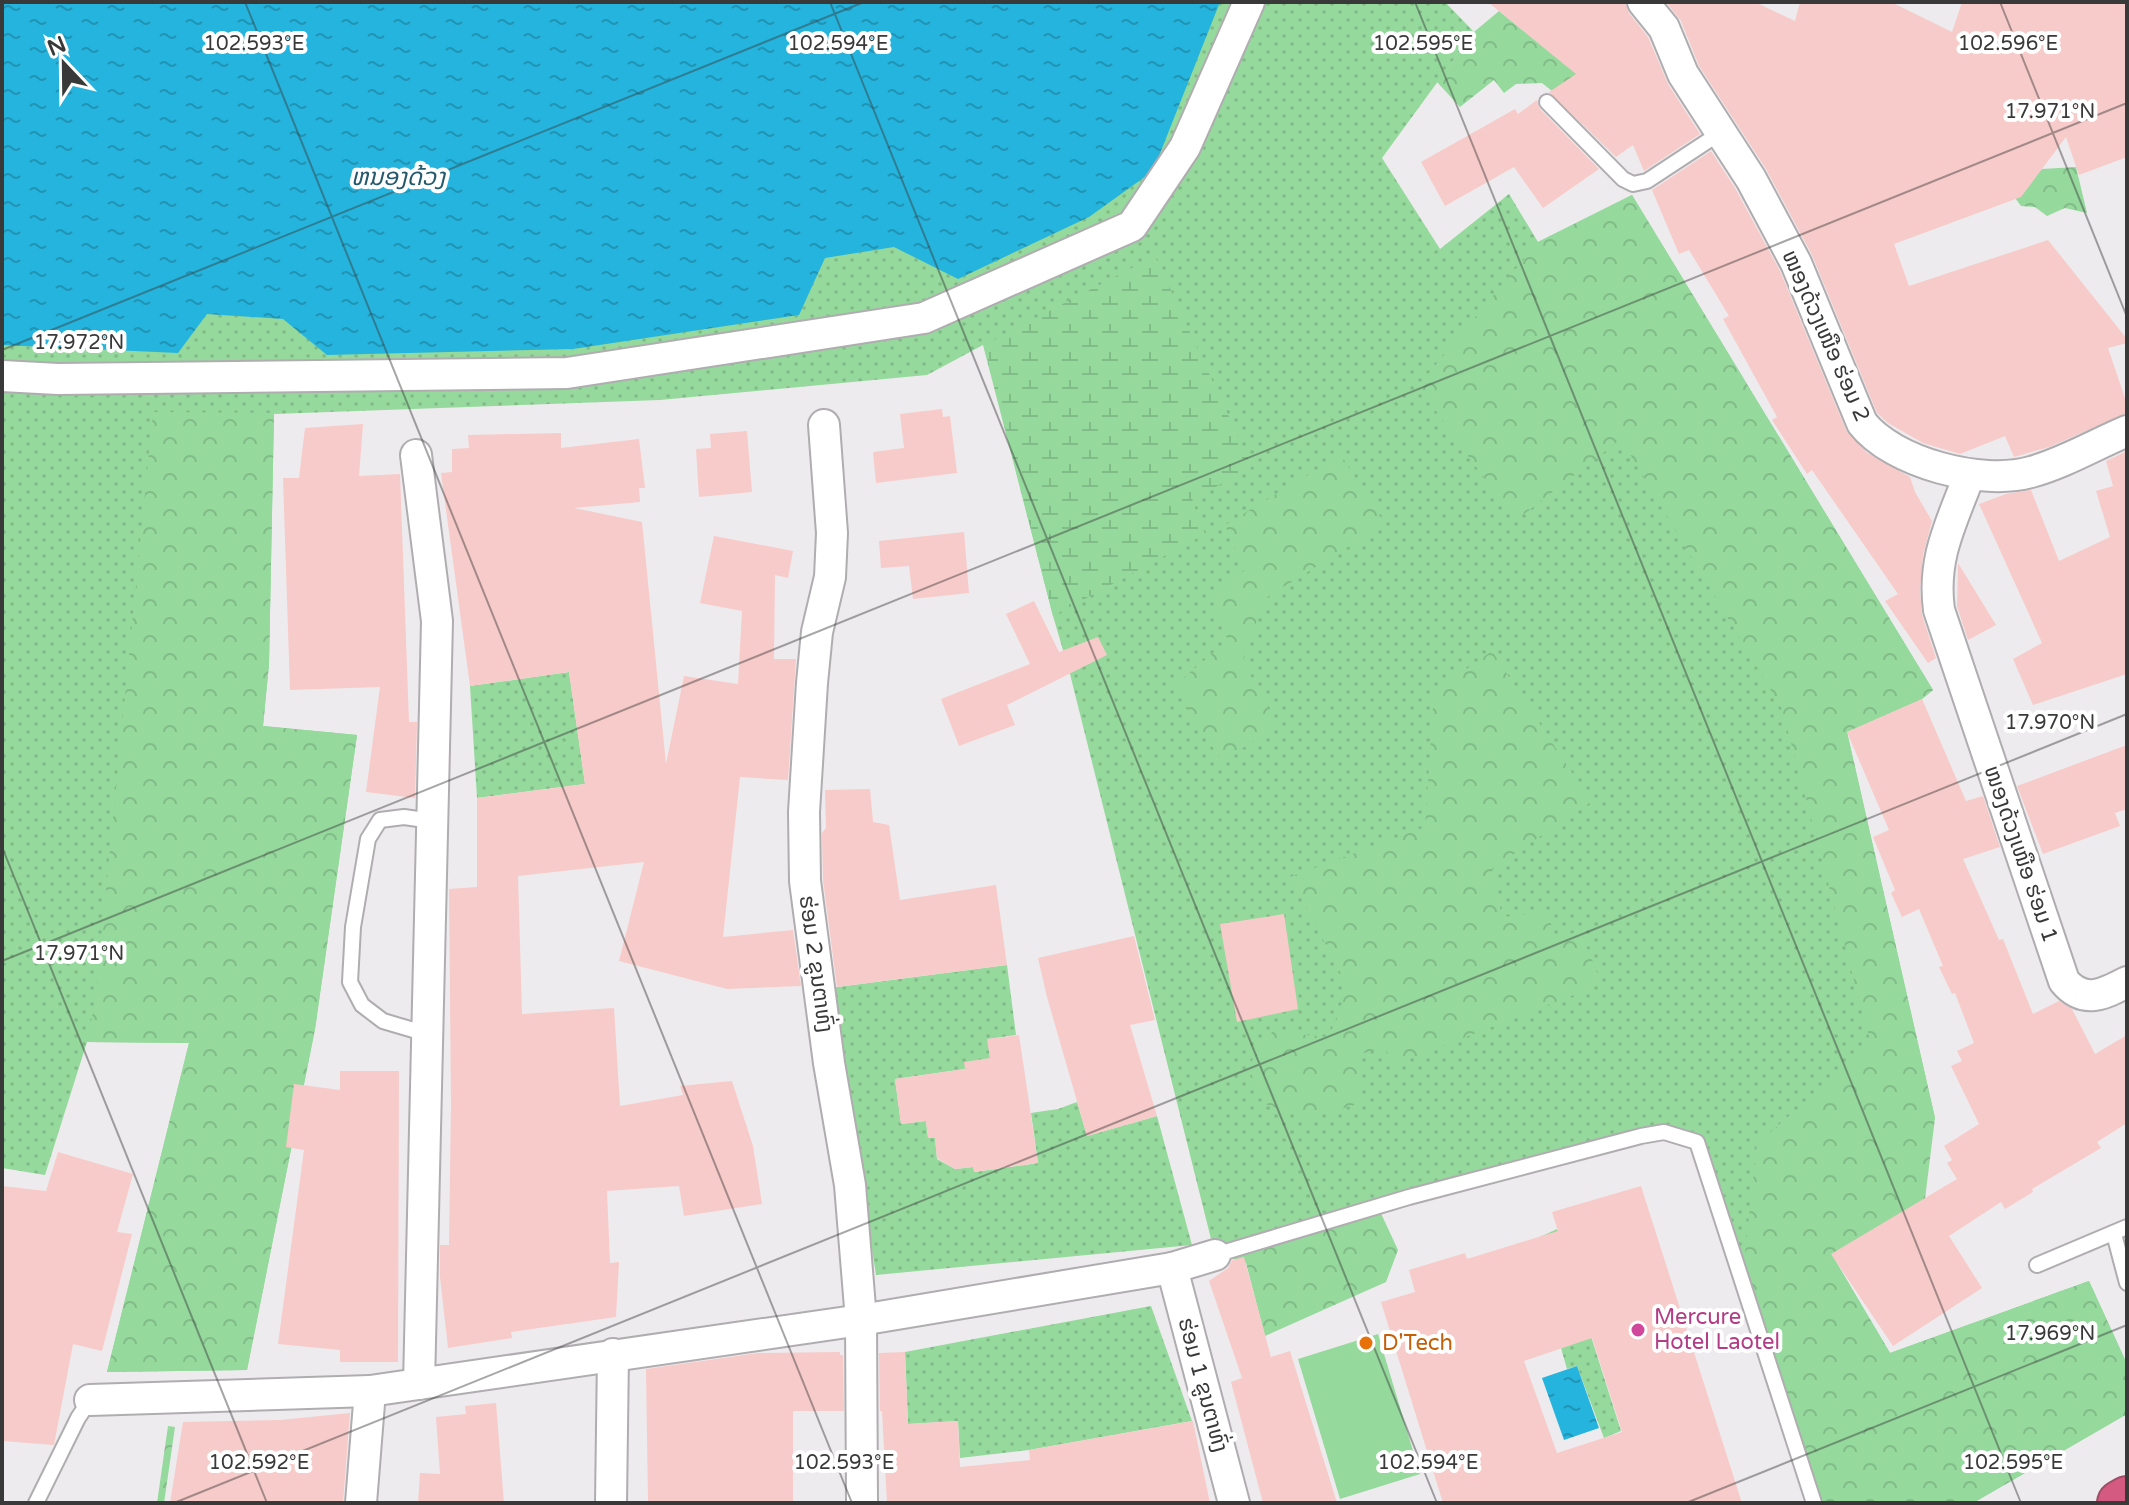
<svg xmlns="http://www.w3.org/2000/svg" width="2129" height="1505" font-family="'Varela Round','Noto Sans Lao',sans-serif">
<defs>
<pattern id="grass-dots" width="8" height="8" patternUnits="userSpaceOnUse" patternTransform="scale(2)"><rect width="8" height="8" fill="#95d99d"/><path d="M2 2h.1M6 6h.1" fill="none" stroke="#81bb88" stroke-width="1.8" stroke-linecap="round"/></pattern>
<pattern id="forest-crowns" width="20" height="18" patternUnits="userSpaceOnUse" patternTransform="scale(2)"><rect width="20" height="18" fill="#95d99d"/><path d="M2 6a3 3 0 1 1 6 0M12 15a3 3 0 1 1 6 0" fill="none" stroke="#81bb88"/></pattern>
<pattern id="wetland-marsh" width="20" height="14" patternUnits="userSpaceOnUse" patternTransform="scale(2)"><rect width="20" height="14" fill="#95d99d"/><path d="M1 5h8M5 5V1M11 12h8M15 12V8" fill="none" stroke="#81bb88"/></pattern>
<pattern id="water-ripples" width="26" height="14" patternUnits="userSpaceOnUse" patternTransform="scale(2)"><rect width="26" height="14" fill="#25b4dd"/><path d="M2 4q2-2 4 0t4 0M15 11q2-2 4 0t4 0" fill="none" stroke="#2193b4"/></pattern>
</defs>
<rect width="100%" height="100%" fill="#eeebee"/>
<g fill="url(#grass-dots)">
<polygon points="2,2 1445,2 1474,32 1382,158 1440,249 1509,194 1538,242 1632,195 1933,690 1922,699 1847,732 1935,1118 1832,1255 1890,1353 2089,1281 2127,1364 2127,1414 1973,1503 1823,1503 1697,1142 1664,1132 1215,1255 1070,674 1053,616 983,345 927,375 660,400 274,414 269,664 263,726 357,735 315,1029 247,1370 107,1372 189,1043 87,1042 45,1175 2,1168"/>
<polygon points="569,672 585,784 477,798 470,686"/>
<polygon points="1007,965 1016,1035 988,1039 990,1058 965,1069 895,1079 901,1124 926,1121 928,1138 935,1138 937,1159 955,1169 973,1167 975,1172 1038,1163 1031,1113 1058,1109 1077,1102 1087,1136 1157,1116 1192,1245 876,1275 830,988"/>
<polygon points="1557,1229 1621,1431 1604,1438 1577,1366 1567,1369 1559,1341 1540,1237"/>
<polygon points="1151,1306 1192,1421 1029,1450 960,1458 958,1421 908,1424 905,1352"/>
</g>
<g fill="url(#forest-crowns)">
<polygon points="1499,11 1568,67 1577,56 1607,135 1542,83 1516,84 1504,93 1494,80 1460,107 1437,82 1474,32"/>
<polygon points="2076,167 2087,213 2065,208 2047,216 2035,207 2021,206 2009,190 2042,169"/>
<polygon points="1632,195 1933,690 1922,699 1847,732 1935,1118 1925,1199 1832,1255 1890,1353 2089,1281 2127,1364 2127,1414 1973,1503 1822,1503 1742,1280 1757,1144 1871,1044 1782,709 1621,439 1515,521 1418,386 1538,242"/>
<polygon points="153,412 274,413 269,664 263,726 357,735 315,1029 247,1370 107,1372 189,1043 87,1042 95,1001"/>
<polygon points="1341,455 1385,524 1264,599 1243,661 1277,725 1222,762 1174,686 1228,640 1210,594 1244,571 1225,525"/>
<polygon points="1492,651 1591,802 1492,869 1502,917 1548,912 1555,939 1580,931 1602,984 1394,1065 1385,1048 1360,1054 1361,1103 1307,1119 1263,1103 1248,1066 1272,1032 1329,1037 1348,987 1290,877 1425,827 1434,692"/>
<polygon points="1378,1207 1398,1250 1386,1282 1265,1336 1246,1263 1233,1259 1232,1250"/>
<polygon points="168,1426 175,1427 164,1503 157,1503"/>
</g>
<polygon fill="url(#wetland-marsh)" points="1155,256 1252,467 1192,500 1205,534 1053,616 984,345"/>
<polygon fill="#95d99d" points="1378,1334 1420,1474 1340,1499 1298,1359"/>
<g fill="url(#water-ripples)">
<polygon points="2,2 1220,2 1153,171 1089,217 958,279 894,247 825,258 799,315 573,349 327,355 283,319 207,314 178,353 2,345"/>
<polygon points="1577,1366 1599,1428 1564,1440 1542,1378"/>
</g>
<g fill="#f7cbc9" fill-rule="evenodd">
<polygon points="1488,2 1625,2 1629,13 1648,37 1668,84 1700,134 1644,171 1633,145 1616,157 1549,92 1576,74"/>
<polygon points="1666,2 1755,2 1795,21 1800,2 1891,2 1952,32 1962,2 2127,2 2127,157 2079,175 2066,137 2021,197 1894,244 1909,286 2048,240 2127,339 2127,343 2108,348 2127,404 2127,413 2049,447 2014,457 2005,436 1960,454 1923,443 1888,423 1877,413 1812,255 1766,169 1699,66 1681,21"/>
<polygon points="1537,100 1540,109 1599,169 1543,208 1514,167 1445,206 1421,162 1515,109 1518,114"/>
<polygon points="1711,151 1735,188 1780,271 1846,430 1866,452 1910,477 1915,492 1932,521 1923,555 1920,591 1922,615 1936,658 1928,663 1885,601 1898,594 1812,470 1807,474 1772,420 1777,417 1723,319 1729,316 1689,250 1679,254 1652,190"/>
<polygon points="942,409 943,417 950,416 957,473 876,483 873,452 904,448 900,414"/>
<polygon points="363,424 359,476 400,474 409,722 417,722 415,798 366,792 380,687 290,690 283,478 299,478 305,428"/>
<polygon points="747,431 752,492 699,497 696,449 711,448 710,434"/>
<polygon points="561,433 561,448 639,439 645,488 639,488 640,502 574,508 642,522 666,764 684,676 738,684 742,611 700,603 714,536 793,551 788,578 775,575 774,659 796,659 788,780 740,777 723,937 793,930 801,986 727,989 619,961 644,862 518,876 522,1014 614,1008 620,1106 683,1095 680,1086 732,1081 753,1146 762,1204 684,1216 679,1186 607,1191 610,1263 619,1262 616,1317 511,1332 512,1338 448,1348 440,1277 440,1245 449,1245 451,1103 449,889 477,887 477,798 585,784 569,672 470,686 441,473 452,472 452,449 469,448 468,435"/>
<polygon points="2127,451 2127,674 2033,705 2013,659 2042,643 1979,504 2006,494 2031,490 2059,561 2110,537 2096,491 2113,486 2106,461"/>
<polygon points="964,532 969,593 913,599 909,566 881,568 879,541"/>
<polygon points="1958,563 1996,625 1968,640 1957,606"/>
<polygon points="1034,601 1059,652 1098,637 1107,655 1007,705 1015,725 959,746 941,699 1030,664 1006,614"/>
<polygon points="1922,699 1966,801 1983,796 2000,847 1963,859 1999,940 2003,939 2033,1014 2059,1001 2072,1009 2095,1054 2127,1035 2127,1123 2097,1142 2101,1148 2032,1189 2033,1192 2005,1209 2001,1202 1949,1236 1982,1288 1893,1346 1831,1254 1957,1179 1947,1163 1952,1160 1944,1146 1979,1124 1951,1066 1962,1061 1957,1051 1974,1043 1955,993 1952,994 1939,967 1943,966 1919,909 1902,917 1891,893 1895,890 1873,837 1889,830 1847,732"/>
<polygon points="2127,745 2127,809 2115,813 2120,826 2043,854 2017,786"/>
<polygon points="870,789 873,822 889,825 900,900 996,885 1007,965 837,987 823,880 822,833 826,828 825,790"/>
<polygon points="1284,914 1298,1009 1237,1022 1220,924"/>
<polygon points="1134,936 1155,1020 1130,1025 1157,1116 1087,1136 1047,997 1038,958"/>
<polygon points="1019,1035 1038,1163 974,1172 973,1167 955,1169 937,1158 935,1138 928,1138 926,1121 901,1124 895,1079 965,1069 964,1062 990,1058 987,1039"/>
<polygon points="340,1071 399,1071 398,1362 340,1362 340,1350 278,1344 304,1150 286,1147 294,1084 340,1090"/>
<polygon points="58,1152 133,1174 117,1232 132,1234 102,1351 73,1344 54,1445 2,1441 2,1186 46,1191"/>
<path d="M1641 1186 1742 1503H1443L1381 1302 1415 1292 1409 1270 1465 1253 1467 1259 1558 1231 1552 1212ZM1592 1338 1622 1432 1557 1453 1524 1361Z"/>
<polygon points="1244,1257 1271,1357 1290,1351 1337,1503 1263,1503 1231,1382 1242,1378 1209,1281 1228,1268 1232,1260"/>
<polygon points="840,1352 840,1355 843,1355 844,1411 793,1411 793,1503 648,1503 646,1369 758,1353"/>
<polygon points="905,1352 908,1424 958,1421 960,1467 1030,1460 1029,1450 1193,1421 1210,1503 887,1503 882,1411 880,1411 879,1353"/>
<polygon points="496,1403 504,1503 418,1503 420,1473 440,1474 436,1417 466,1414 465,1406"/>
<polygon points="350,1413 343,1503 170,1503 183,1422 280,1420"/>
</g>
<g fill="none" stroke-linecap="round" stroke-linejoin="round">
<defs>
<g id="lane">
<polyline points="1547,102 1623,179 1633,184 1647,181 1720,133"/>
<polyline points="427,1034 383,1021 362,1005 350,982 353,927 368,839 380,820 404,817 432,821"/>
<polyline points="2114,1234 2127,1283"/>
<polyline points="1215,1255 1409,1197 1641,1136 1664,1132 1697,1142 1814,1503"/>
<polyline points="2037,1265 2127,1227"/>
<polyline points="36,1503 78,1418 90,1400"/>
</g>
<g id="street">
<path d="M1643 2 1664 28 1683 74 1751 179 1796 263 1862 423C1893 463 1982 486 2031 472 2064 463 2096 444 2127 431"/>
<polyline points="2,376 58,379 567,373 924,318 1132,226 1185,147 1249,2"/>
<polyline points="824,425 832,533 830,577 817,632 812,683 804,812 805,881 829,1063 850,1185 861,1320 862,1503"/>
<polyline points="416,455 437,621 419,1384"/>
<path d="M1969 476C1951 524 1932 558 1939 610L2064 981C2084 1005 2104 994 2127 982"/>
<polyline points="1172,1268 1234,1503"/>
<polyline points="90,1400 370,1391 861,1320 1172,1268 1215,1255"/>
<polyline points="361,1503 370,1391"/>
<polyline points="611,1503 613,1354"/>
</g>
<polyline id="highway" points="2120,1503 2127,1499"/>
</defs>
<use href="#lane" stroke="#b0adb0" stroke-width="18"/>
<use href="#street" stroke="#b0adb0" stroke-width="34"/>
<use href="#highway" stroke="#9f4e69" stroke-width="48"/>
<use href="#lane" stroke="#fff" stroke-width="14"/>
<use href="#street" stroke="#fff" stroke-width="30"/>
<use href="#highway" stroke="#d55a82" stroke-width="44"/>
</g>
<path fill="none" stroke="#3a393a" stroke-width="2" stroke-opacity="0.45" d="M245 2 852 1503M830 2 1437 1503M1415 2 2021 1503M2000 2 2127 317M2 350 864 2M2 847 267 1503M2 961 2127 103M174 1503 2127 714M1686 1503 2127 1325"/>
<circle fill="#d1479c" stroke="#fff" stroke-width="3" cx="1638" cy="1330" r="8"/>
<circle fill="#e8710a" stroke="#fff" stroke-width="3" cx="1366" cy="1343" r="8"/>
<g text-anchor="middle" dominant-baseline="central" stroke-width="8" stroke-linejoin="round" paint-order="stroke">
<g font-size="22" fill="#3a393a" stroke="#fff">
<text transform="translate(1826 336) rotate(66)">ໜອງດ້ວງເໜືອ ຮ່ອມ 2</text>
<text transform="translate(2021 854) rotate(71)">ໜອງດ້ວງເໜືອ ຮ່ອມ 1</text>
<text transform="translate(816 964) rotate(82)">ຮ່ອມ 2 ຂູນຕາທົ່ງ</text>
<text transform="translate(1203 1385) rotate(75)">ຮ່ອມ 1 ຂູນຕາທົ່ງ</text>
</g>
<g font-size="22" fill="#b23c85" stroke="#fff" text-anchor="start">
<text x="1654" y="1317">Mercure<tspan x="1654" dy="25">Hotel Laotel</tspan></text>
</g>
<g font-size="22" fill="#c56008" stroke="#fff" text-anchor="start">
<text x="1382" y="1343">D'Tech</text>
</g>
<g font-size="24" font-style="italic" fill="#24596b" stroke="#fff">
<text x="398" y="177">ຫນອງດ້ວງ</text>
</g>
</g>
<g font-size="20" text-anchor="middle" fill="#3a393a" stroke="#fff" stroke-width="8" stroke-linejoin="round" paint-order="stroke">
<text x="254" y="50">102.593°E</text>
<text x="838" y="50">102.594°E</text>
<text x="1423" y="50">102.595°E</text>
<text x="2008" y="50">102.596°E</text>
<text x="2050" y="118">17.971°N</text>
<text x="79" y="349">17.972°N</text>
<text x="2050" y="729">17.970°N</text>
<text x="79" y="960">17.971°N</text>
<text x="2050" y="1340">17.969°N</text>
<text x="259" y="1469">102.592°E</text>
<text x="844" y="1469">102.593°E</text>
<text x="1428" y="1469">102.594°E</text>
<text x="2013" y="1469">102.595°E</text>
</g>
<rect width="2129" height="1505" fill="none" stroke="#3a393a" stroke-width="8"/>
<g transform="translate(64 64) rotate(338)" stroke="#ffffff" stroke-width="6" paint-order="stroke">
<path d="M0-6L14 30L0 20L-14 30Z" fill="#3a393a"/>
<text y="-12" font-size="22" font-weight="bold" text-anchor="middle" fill="#3a393a">N</text>
</g>
</svg>
